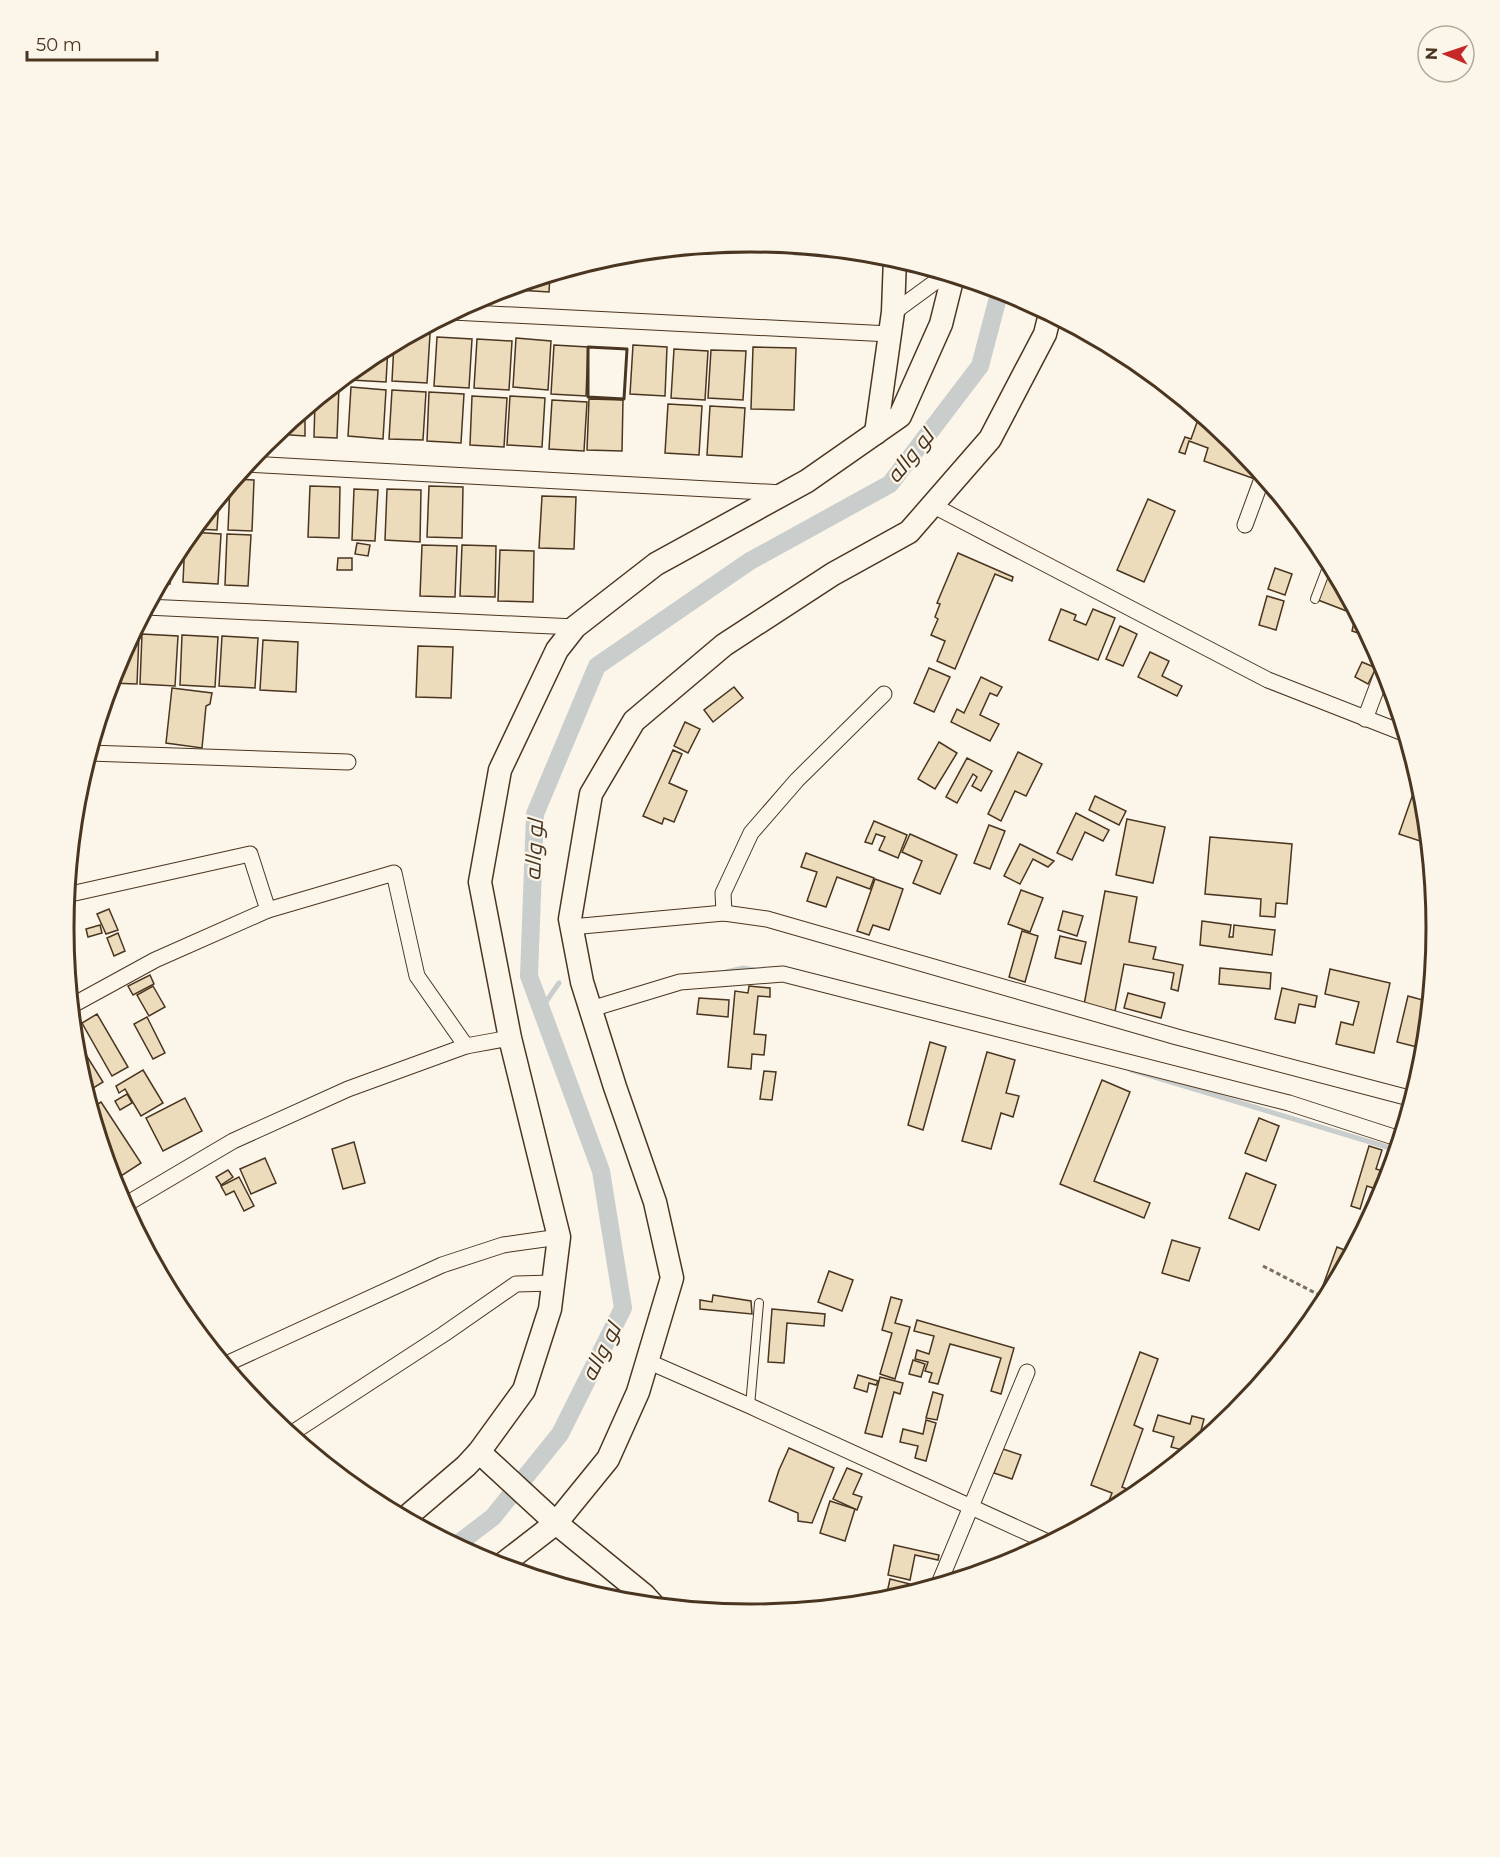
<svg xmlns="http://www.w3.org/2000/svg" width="1500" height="1857" font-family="Montserrat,Cairo,sans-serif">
<rect width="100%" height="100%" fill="#fbf6e9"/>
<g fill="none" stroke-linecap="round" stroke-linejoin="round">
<g stroke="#c9cecd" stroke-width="5">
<polyline points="726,972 743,968 755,970"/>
<polyline points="541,1009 559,983"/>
<polyline points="1131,1070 1397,1150"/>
</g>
<polyline stroke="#c9cecd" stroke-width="18" points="455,1546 493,1517 560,1434 623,1308 601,1171 529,976 535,814 597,666 750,561 890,484 980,366 1000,290"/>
</g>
<g fill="#ecdcbc" stroke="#4a3520" stroke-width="1.5">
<polygon points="550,275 549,292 517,290 517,285"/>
<polygon points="413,333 430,334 427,383 392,381 394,343"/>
<polygon points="437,337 472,339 469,388 434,386"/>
<polygon points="516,338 551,341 548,390 513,387"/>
<polygon points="477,339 512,341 509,390 474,388"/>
<polygon points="554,345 588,347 586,396 551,394"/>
<polygon points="633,345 667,347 665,396 630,394"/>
<polygon points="388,347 386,382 351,380 352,371 369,357"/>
<polygon points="753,347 796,348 794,410 751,409"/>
<polygon points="674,349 708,351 705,400 671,398"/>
<polygon points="711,350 746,351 743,400 708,398"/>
<polygon points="332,387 339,387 337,438 314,437 315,401"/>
<polygon points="351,387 386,390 383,439 348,436"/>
<polygon points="392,390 426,392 423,440 389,439"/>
<polygon points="429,392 464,394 461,443 427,441"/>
<polygon points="472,396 507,398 504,447 470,445"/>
<polygon points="510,396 545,398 542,447 507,445"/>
<polygon points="589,399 623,400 622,451 587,450"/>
<polygon points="552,400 587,402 584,451 549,449"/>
<polygon points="668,404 702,406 699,455 665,453"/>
<polygon points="710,406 745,408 742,457 707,455"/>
<polygon points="305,409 305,436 274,434"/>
<polygon points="1200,414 1236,443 1249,458 1247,463 1255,466 1258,470 1255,479 1204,461 1208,448 1189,441 1185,454 1179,452 1185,437 1191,439"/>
<polygon points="234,479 254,480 252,531 228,530 230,485"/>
<polygon points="310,486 340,487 339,538 308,537"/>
<polygon points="429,486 463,487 462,538 427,537"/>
<polygon points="354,489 378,490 375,541 352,540"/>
<polygon points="387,489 421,490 420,542 385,540"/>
<polygon points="542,496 576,497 574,549 539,548"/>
<polygon points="219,498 217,530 194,529"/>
<polygon points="1148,499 1175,511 1144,582 1117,570"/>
<polygon points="191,532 221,534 218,584 183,582 185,539"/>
<polygon points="227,534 251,535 248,586 225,585"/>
<polygon points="357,543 370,545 368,556 355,554"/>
<polygon points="422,545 457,546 455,597 420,596"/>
<polygon points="462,545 496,546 495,597 460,596"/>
<polygon points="1319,545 1321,547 1327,558 1316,554"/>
<polygon points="500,550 534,551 533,602 498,601"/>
<polygon points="958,553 1013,577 1012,581 995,574 955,669 937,661 945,641 931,635 938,619 935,617 940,604 937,603"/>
<polygon points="338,558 352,558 352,570 337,570"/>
<polygon points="171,561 170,584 159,584"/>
<polygon points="1331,564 1357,615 1318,600"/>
<polygon points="1275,568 1292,574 1285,595 1268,589"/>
<polygon points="1267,596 1284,601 1276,630 1259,625"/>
<polygon points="1061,609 1076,615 1074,620 1086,625 1093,609 1115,618 1098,660 1049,640"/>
<polygon points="1354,622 1363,625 1377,651 1364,646 1367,636 1352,631"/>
<polygon points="1120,626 1137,634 1123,666 1106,659"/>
<polygon points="132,634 139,634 137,684 110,683 115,665"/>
<polygon points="142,634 178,636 175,686 140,684"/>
<polygon points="182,635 218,637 215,687 180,685"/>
<polygon points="222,636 258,638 255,688 219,686"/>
<polygon points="263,640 298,642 296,692 260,690"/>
<polygon points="418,646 453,647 451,698 416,697"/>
<polygon points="1150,652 1169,661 1162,676 1182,686 1177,696 1138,677"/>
<polygon points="1362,662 1376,668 1368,684 1355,677"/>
<polygon points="929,668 950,677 934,712 914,703"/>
<polygon points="981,677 1002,687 997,696 990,693 980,715 999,724 990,741 951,722 957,709 964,713"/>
<polygon points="734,687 743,698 713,722 704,710"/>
<polygon points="172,688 212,693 210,704 206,706 202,748 166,743"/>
<polygon points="685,722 700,729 688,753 674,746"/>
<polygon points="939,742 957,753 935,789 918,779"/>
<polygon points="673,750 682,754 669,783 687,791 674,822 664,818 662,824 643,816"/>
<polygon points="1018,752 1042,764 1026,796 1015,791 1001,821 988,814"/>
<polygon points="967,758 992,771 981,791 972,786 977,777 973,774 957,803 946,797"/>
<polygon points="1414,791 1424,795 1429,844 1399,834"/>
<polygon points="1095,796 1126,811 1119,825 1089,810"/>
<polygon points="1076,813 1109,830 1103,841 1085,832 1072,860 1057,853"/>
<polygon points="1127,819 1165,827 1153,883 1116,875"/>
<polygon points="874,821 907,835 898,858 879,850 885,837 876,834 872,844 865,842"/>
<polygon points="989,825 1005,831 990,869 974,863"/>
<polygon points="910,834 957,855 940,894 913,883 922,861 902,852"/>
<polygon points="1210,837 1292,844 1287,904 1276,903 1275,917 1260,916 1261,899 1205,894"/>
<polygon points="1020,844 1054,861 1048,867 1033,859 1020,884 1004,876"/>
<polygon points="806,853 874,878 870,889 837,877 826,907 807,901 817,872 801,867"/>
<polygon points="875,879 903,889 889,930 873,925 869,935 857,931"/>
<polygon points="1021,890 1043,898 1030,932 1008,924"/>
<polygon points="1105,891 1137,897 1129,942 1156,947 1153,959 1183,965 1178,991 1171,989 1174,973 1124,964 1115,1011 1084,1005"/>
<polygon points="109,909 118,930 106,934 97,914"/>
<polygon points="1063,911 1083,916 1077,936 1058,930"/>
<polygon points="1202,921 1231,925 1229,937 1233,937 1234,925 1275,930 1272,955 1200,945"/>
<polygon points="100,925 102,933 88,937 86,929"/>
<polygon points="1022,931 1038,936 1025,982 1009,977"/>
<polygon points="118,933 125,951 114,956 107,938"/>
<polygon points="1060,936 1086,942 1081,964 1055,958"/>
<polygon points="67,965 74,980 68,983 67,966"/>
<polygon points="1220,968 1271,973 1270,989 1219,984"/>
<polygon points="1330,969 1390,983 1374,1053 1336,1044 1341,1022 1353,1025 1359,1002 1325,994"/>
<polygon points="150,975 154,984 133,995 128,986"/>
<polygon points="153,986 165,1007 149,1016 137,995"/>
<polygon points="749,986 770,988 770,997 758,996 754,1034 766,1035 764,1055 752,1054 751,1069 728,1067 735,991 748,993"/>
<polygon points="1282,988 1317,996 1315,1007 1299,1004 1295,1023 1275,1019"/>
<polygon points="1128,993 1165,1003 1161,1018 1124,1008"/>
<polygon points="1408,996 1430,1002 1425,1049 1397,1042"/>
<polygon points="699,998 729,1000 728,1017 697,1014"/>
<polygon points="97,1014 128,1067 112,1076 82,1023"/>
<polygon points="147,1017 165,1053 153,1059 134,1024"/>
<polygon points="930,1042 946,1047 923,1130 908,1125"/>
<polygon points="83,1050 103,1082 90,1090 79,1072 76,1062 75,1055"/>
<polygon points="987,1052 1015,1060 1006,1093 1019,1096 1013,1117 1001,1113 991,1149 962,1141"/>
<polygon points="143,1070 163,1103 141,1116 125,1089 119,1093 116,1086"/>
<polygon points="764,1071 776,1072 772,1100 760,1099"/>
<polygon points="81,1077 89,1091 85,1093"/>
<polygon points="1102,1080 1130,1092 1094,1181 1150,1203 1144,1218 1060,1184"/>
<polygon points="127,1094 132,1103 120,1110 115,1101"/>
<polygon points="185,1098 202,1131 163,1151 146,1118"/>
<polygon points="101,1102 141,1163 121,1176 102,1146 90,1109"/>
<polygon points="1259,1118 1279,1126 1266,1161 1245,1153"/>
<polygon points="354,1142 365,1183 343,1189 332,1149"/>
<polygon points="1369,1146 1382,1150 1376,1169 1390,1173 1385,1192 1367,1186 1360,1209 1351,1206"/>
<polygon points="265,1158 276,1183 251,1194 240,1169"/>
<polygon points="228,1170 233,1177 221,1185 216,1177"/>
<polygon points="1246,1173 1276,1185 1259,1230 1229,1218"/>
<polygon points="239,1177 254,1206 244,1211 234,1191 226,1195 221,1186"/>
<polygon points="1172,1240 1200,1248 1189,1281 1162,1273"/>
<polygon points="1337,1247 1352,1253 1330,1294 1321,1291"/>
<polygon points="829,1271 853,1280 842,1311 818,1302"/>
<polygon points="713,1295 751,1301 752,1314 700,1309 700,1300 712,1302"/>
<polygon points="891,1297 902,1300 895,1323 910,1327 895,1379 880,1374 892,1333 882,1330"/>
<polygon points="772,1309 825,1314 824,1326 787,1323 784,1363 768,1362"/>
<polygon points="917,1320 1014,1348 1001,1394 991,1391 1001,1358 950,1344 938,1384 929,1382 932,1373 925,1371 928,1362 915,1359 917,1350 929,1354 934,1336 914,1331"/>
<polygon points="1140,1352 1158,1359 1134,1425 1143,1429 1122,1487 1139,1494 1119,1507 1108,1503 1112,1493 1091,1485"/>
<polygon points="913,1360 925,1364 921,1377 909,1374"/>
<polygon points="858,1375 878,1381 876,1385 869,1383 867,1392 854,1388"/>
<polygon points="880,1377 903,1383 900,1394 894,1392 882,1437 865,1433"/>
<polygon points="933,1392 943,1395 937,1420 926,1418"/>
<polygon points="1158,1415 1190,1424 1192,1416 1204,1419 1197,1446 1190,1452 1171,1447 1174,1437 1153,1431"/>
<polygon points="926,1420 936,1423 926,1461 915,1458 918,1446 900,1442 903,1429 923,1434"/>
<polygon points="789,1448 834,1468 812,1523 798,1521 798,1513 769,1501 779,1470"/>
<polygon points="1003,1449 1021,1455 1012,1479 994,1473"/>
<polygon points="847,1468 862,1474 853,1494 862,1497 857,1510 833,1499"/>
<polygon points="830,1501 855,1509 845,1541 820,1533"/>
<polygon points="894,1545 939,1555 938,1560 915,1555 910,1580 888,1575"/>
<polygon points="890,1579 910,1584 908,1595 885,1602"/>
</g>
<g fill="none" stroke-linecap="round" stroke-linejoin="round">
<defs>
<g id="lane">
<polyline points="1315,599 1329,562"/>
<polyline points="750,1406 759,1303"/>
</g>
<g id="street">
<polyline points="452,312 890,334"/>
<polyline points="890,315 946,274"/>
<polyline points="247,464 783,493"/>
<polyline points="932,505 1268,680 1406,734"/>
<polyline points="1245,525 1263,476"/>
<polyline points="146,607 575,627"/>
<polyline points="1365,719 1385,666"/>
<polyline points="89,753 348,762"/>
<polyline points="66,895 250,854 268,910 394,873 417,976 466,1046"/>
<polyline points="724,913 723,893 751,833 797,780 884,694"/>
<polyline points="571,927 724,913 767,919 1177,1037 1413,1099"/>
<polyline points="71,1006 155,960 268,910"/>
<polyline points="591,1009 680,982 783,974 1289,1103 1400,1139"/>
<polyline points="123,1206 233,1141 348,1089 466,1046 510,1038"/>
<polyline points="647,1361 750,1406 1050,1543"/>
<polyline points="224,1365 442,1265 503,1245 559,1237"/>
<polyline points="289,1435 444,1334 516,1284 553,1283"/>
<polyline points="938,1586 1027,1372"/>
</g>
<g id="secondary">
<polyline points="876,433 893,312 895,258"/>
<polyline points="479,1452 556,1523 644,1595 654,1606"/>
<polyline points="404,1519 466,1466 479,1452 524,1390 550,1309 559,1237 510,1038 480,882 500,770 557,650 575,627 656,564 807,481 900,416 941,324 953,276"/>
<polyline points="499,1567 556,1523 608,1459 638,1392 672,1278 655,1202 615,1087 582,982 570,919 591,794 634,721 724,645 833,574 909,532 990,439 1045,334 1050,314"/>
</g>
</defs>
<use href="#lane" stroke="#4a3520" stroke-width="10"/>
<use href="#street" stroke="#4a3520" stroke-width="17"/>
<use href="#secondary" stroke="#4a3520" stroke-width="25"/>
<polyline stroke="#7f6f5c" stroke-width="3" stroke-dasharray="4.5 3" stroke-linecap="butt" points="1263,1266 1327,1299"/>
<use href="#lane" stroke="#fbf6e9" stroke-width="8"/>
<use href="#street" stroke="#fbf6e9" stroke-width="15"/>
<use href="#secondary" stroke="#fbf6e9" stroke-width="22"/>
<polygon stroke="#4a3520" stroke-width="3" points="588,347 627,349 624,399 588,397"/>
</g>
<g text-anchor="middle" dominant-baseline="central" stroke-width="4.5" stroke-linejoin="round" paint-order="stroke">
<g font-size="22" font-style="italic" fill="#4a3520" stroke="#fbf6e9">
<text transform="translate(910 456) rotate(-51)">لو واله</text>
<text transform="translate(534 850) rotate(-87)">لو واله</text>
<text transform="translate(601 1352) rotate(-63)">لو واله</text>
</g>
</g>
<path d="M0 0H1500V1857H0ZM74 928a676 676 0 1 1 1352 0a676 676 0 1 1-1352 0Z" fill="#fbf6e9" fill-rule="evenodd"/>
<path fill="none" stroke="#4a3520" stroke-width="3" d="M74 928a676 676 0 1 1 1352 0a676 676 0 1 1-1352 0Z"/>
<g transform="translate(1446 54) rotate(272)"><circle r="28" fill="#fbf6e9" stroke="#b4a999" stroke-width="1.5"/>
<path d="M0-4.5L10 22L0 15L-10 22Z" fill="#c62828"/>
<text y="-9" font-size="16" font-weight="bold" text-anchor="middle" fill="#4a3520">N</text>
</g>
<path d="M27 51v9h130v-9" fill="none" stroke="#4a3520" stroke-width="3"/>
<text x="36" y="51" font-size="18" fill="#4a3520" stroke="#fbf6e9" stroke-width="4.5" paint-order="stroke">50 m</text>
</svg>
